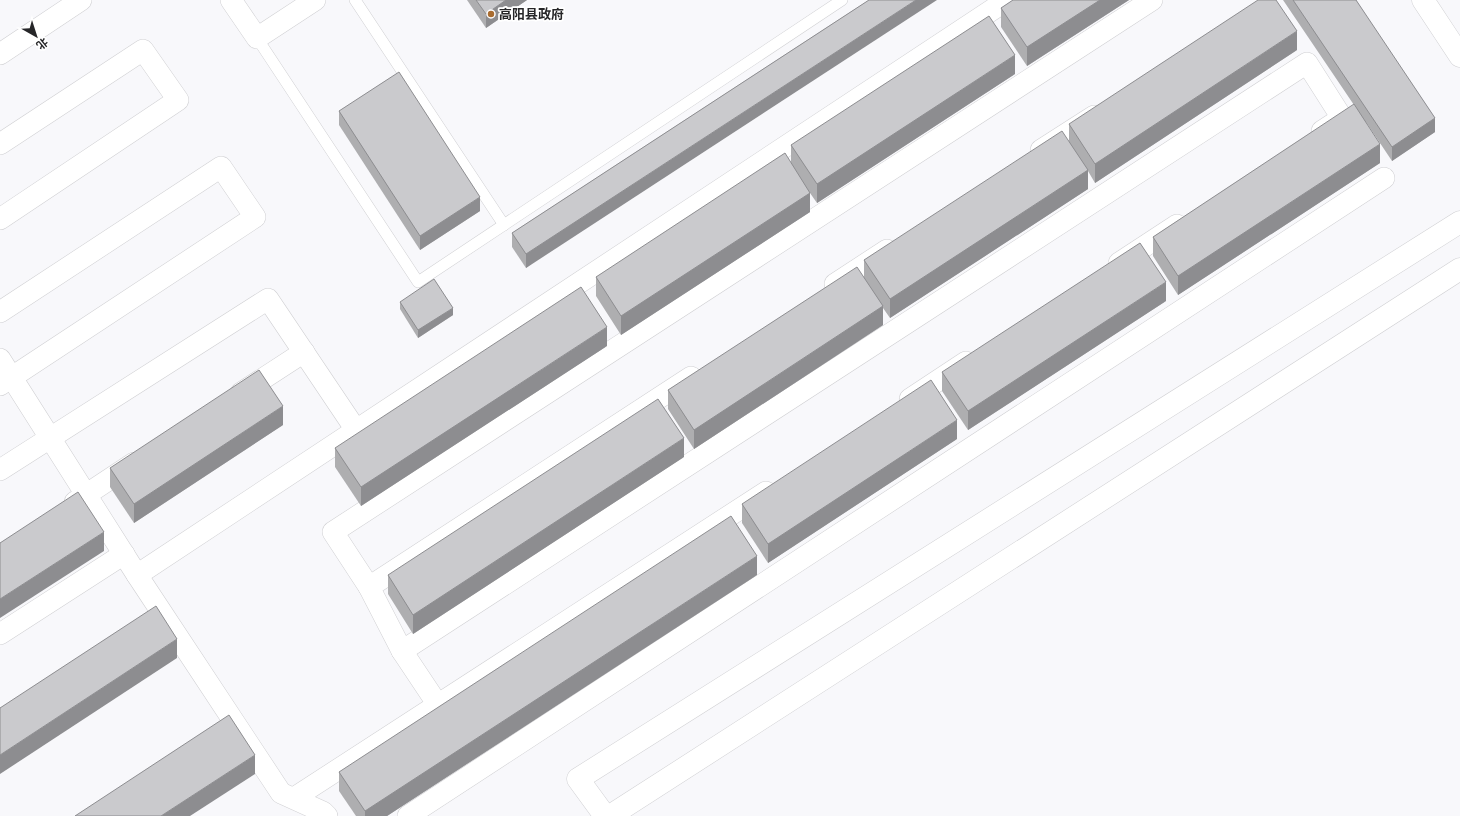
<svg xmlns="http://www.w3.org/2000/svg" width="1460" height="816" font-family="Arial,'Noto Sans SC',sans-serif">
<rect width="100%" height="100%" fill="#f8f8fb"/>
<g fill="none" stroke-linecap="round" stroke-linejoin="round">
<defs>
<g id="lane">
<polyline points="355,0 504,225"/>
<polyline points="257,38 418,282 842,0"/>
</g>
<g id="street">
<polyline points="231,0 257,38 315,0"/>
<polyline points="0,54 81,0"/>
<polyline points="0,144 143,50 178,100 0,219"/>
<polyline points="1041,150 1094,116"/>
<polyline points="1119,263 1177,225"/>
<polyline points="835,284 887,250"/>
<polyline points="0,312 221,167 255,217 0,385"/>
<polyline points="0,359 137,575 281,793 323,812 327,816"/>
<polyline points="241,393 304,352"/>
<polyline points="910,399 966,362"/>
<polyline points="0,470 268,299 356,430"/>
<polyline points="75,502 134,463"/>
<polyline points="137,575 1007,0"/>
<polyline points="369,587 333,532 1152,0"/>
<polyline points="0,634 124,554"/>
<polyline points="402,651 369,587 691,377"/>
<polyline points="438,705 402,651 1307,63 1342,118 1322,131"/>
<polyline points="294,798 766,492"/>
<polyline points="408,816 1384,178"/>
</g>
<g id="secondary">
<polyline points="1423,0 1460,56"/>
<polyline points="605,816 578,779 1460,222"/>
<polyline points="610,816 1460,269"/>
</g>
</defs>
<use href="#lane" stroke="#d0d0d3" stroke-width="12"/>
<use href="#street" stroke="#d0d0d3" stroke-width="22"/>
<use href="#secondary" stroke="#d0d0d3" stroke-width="23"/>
<use href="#lane" stroke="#fff" stroke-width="11"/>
<use href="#street" stroke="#fff" stroke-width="21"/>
<use href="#secondary" stroke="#fff" stroke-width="22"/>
</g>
<g fill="#aeaeb0">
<polygon points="467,0 527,0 486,28"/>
<polygon points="869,0 526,268 512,247 512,233"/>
<polygon points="1013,0 1129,0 1027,66 1001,27 1001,8"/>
<polygon points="1283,0 1356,0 1435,132 1392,161 1366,122 1380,163 1178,295 1153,256 1153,237 1354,105"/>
<polygon points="1297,50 1095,183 1088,171 1088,189 890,318 883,308 883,325 694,449 668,409 668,390 864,277 864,260 1069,142 1069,124"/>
<polygon points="1015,74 817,203 810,193 810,212 621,335 596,296 596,277 791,163 791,145"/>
<polygon points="339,111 480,211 420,250 339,125"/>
<polygon points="1166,301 968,430 942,391 942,372"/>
<polygon points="400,302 453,315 418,338 400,309"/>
<polygon points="607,346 361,506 335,467 335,448"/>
<polygon points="283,425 134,523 110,487 110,468"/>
<polygon points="957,439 768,563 742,523 742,504"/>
<polygon points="684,457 413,634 388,594 388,575"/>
<polygon points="757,575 387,816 356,816 339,791 339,772"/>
</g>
<g fill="#8d8d90">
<polygon points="506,0 527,0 486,28 486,14"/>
<polygon points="916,0 937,0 526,268 526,254"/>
<polygon points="1100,0 1129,0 1027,66 1027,47"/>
<polygon points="1297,31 1297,50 1095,183 1095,164"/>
<polygon points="1015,55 1015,74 817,203 817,184"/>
<polygon points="1435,118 1435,132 1392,161 1392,147"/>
<polygon points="1380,144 1380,163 1178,295 1178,276"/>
<polygon points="1088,170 1088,189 890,318 890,299"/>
<polygon points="810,193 810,212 621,335 621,316"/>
<polygon points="480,197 480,211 420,250 420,236"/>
<polygon points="1166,282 1166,301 968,430 968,411"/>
<polygon points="883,306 883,325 694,449 694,430"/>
<polygon points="453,308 453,315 418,338 418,330"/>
<polygon points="607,327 607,346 361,506 361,487"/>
<polygon points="283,406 283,425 134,523 134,504"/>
<polygon points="957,420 957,439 768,563 768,544"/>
<polygon points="684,438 684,457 413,634 413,615"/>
<polygon points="104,532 104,551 0,618 0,599"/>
<polygon points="757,556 757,575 387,816 365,816 365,811"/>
<polygon points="177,639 177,658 0,774 0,755"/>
<polygon points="255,755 255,774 190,816 161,816"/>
</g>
<g fill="#cacacd" stroke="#8d8d90">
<polygon points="476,0 506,0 486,14"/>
<polygon points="869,0 916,0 526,254 512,233"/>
<polygon points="1013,0 1100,0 1027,47 1001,8"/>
<polygon points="1258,0 1276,0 1297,31 1095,164 1069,124"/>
<polygon points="1293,0 1356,0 1435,118 1392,147"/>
<polygon points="989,16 1015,55 817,184 791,145"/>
<polygon points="399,72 480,197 420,236 339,111"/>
<polygon points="1354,104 1380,144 1178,276 1153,237"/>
<polygon points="1062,131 1088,170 890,299 864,260"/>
<polygon points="785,153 810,193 621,316 596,277"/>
<polygon points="1140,243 1166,282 968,411 942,372"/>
<polygon points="857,267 883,306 694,430 668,390"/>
<polygon points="434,279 453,308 418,330 400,302"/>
<polygon points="581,287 607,327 361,487 335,448"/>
<polygon points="259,370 283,406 134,504 110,468"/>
<polygon points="931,380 957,420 768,544 742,504"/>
<polygon points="658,399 684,438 413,615 388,575"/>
<polygon points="78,492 104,532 0,599 0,543"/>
<polygon points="731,516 757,556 365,811 339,772"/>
<polygon points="156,606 177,639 0,755 0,708"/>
<polygon points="229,715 255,755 161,816 75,816"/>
</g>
<circle fill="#a96c30" stroke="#fff" stroke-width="1.5" cx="491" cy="14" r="4"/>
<g text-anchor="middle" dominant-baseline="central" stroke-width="3.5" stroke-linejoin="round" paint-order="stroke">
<g font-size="13" font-weight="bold" fill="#262628" stroke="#fff" text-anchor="start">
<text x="499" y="14">高阳县政府</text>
</g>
</g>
<g transform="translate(36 36) rotate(141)" stroke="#ffffff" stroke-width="3" paint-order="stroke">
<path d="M0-3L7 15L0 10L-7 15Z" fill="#262628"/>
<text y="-6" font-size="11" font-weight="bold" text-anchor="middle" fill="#262628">北</text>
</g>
</svg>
